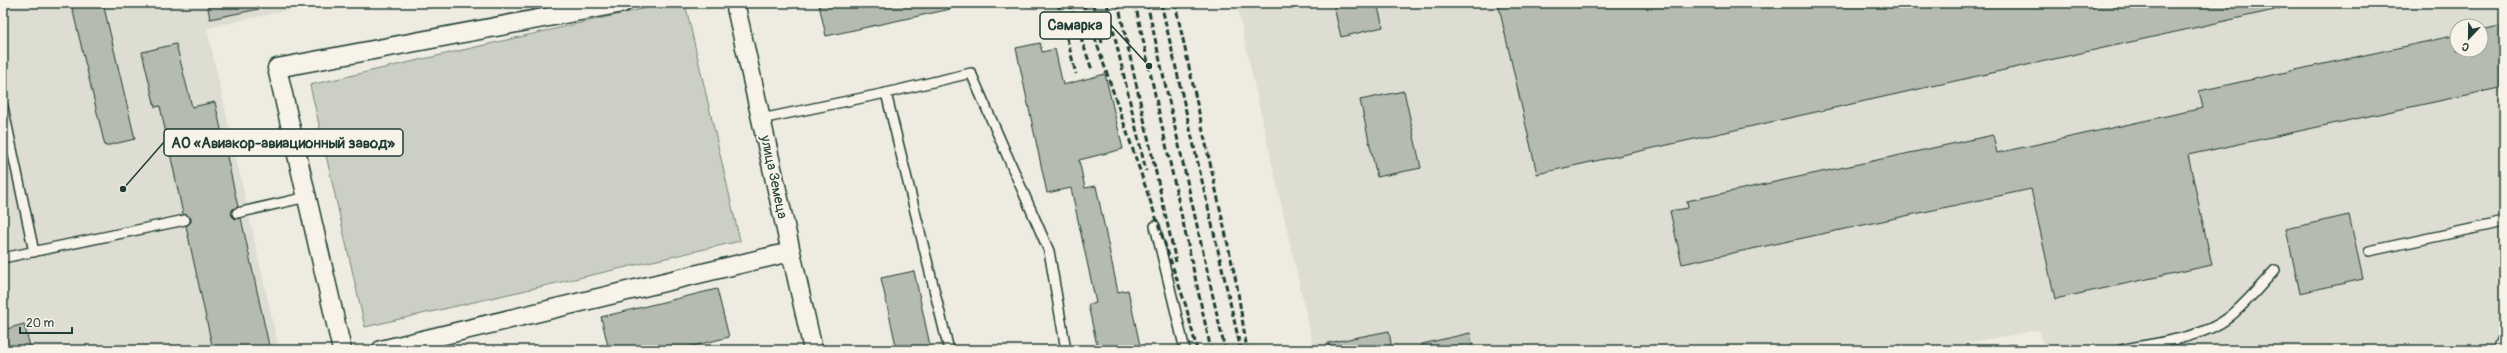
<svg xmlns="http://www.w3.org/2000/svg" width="2507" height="353" font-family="Pangolin,sans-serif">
<rect width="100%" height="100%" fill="#eeece1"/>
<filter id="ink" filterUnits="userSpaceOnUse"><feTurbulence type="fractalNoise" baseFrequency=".025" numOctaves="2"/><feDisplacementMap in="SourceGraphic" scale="8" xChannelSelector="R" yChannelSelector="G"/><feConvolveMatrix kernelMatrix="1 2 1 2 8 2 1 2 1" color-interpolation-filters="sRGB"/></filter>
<g filter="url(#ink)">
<g fill="#ddddd2" fill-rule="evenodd">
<polygon points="3,3 320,3 207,28 279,350 3,350"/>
<path d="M1236 3H2504V350H2045L2039 330 1927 350H1314ZM2457 26H2481V50H2457Z"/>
</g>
<polygon fill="#cccfc4" stroke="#76867c" points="668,3 685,3 740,241 365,327 310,85"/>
<g fill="#b5bbb0" stroke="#1f3d34">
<polygon points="71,3 103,3 135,139 105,146"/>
<polygon points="207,3 258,3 259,9 210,19"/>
<polygon points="830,3 951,3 951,9 826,36 819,5"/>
<polygon points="1333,3 1377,3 1383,27 1341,37"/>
<polygon points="1498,3 2278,3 2279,9 1537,174"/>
<polygon points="2504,25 2504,87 2188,155 2212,265 2055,299 2031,189 1682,264 1670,211 1688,208 1687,201 1993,135 1997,153 2203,108 2199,91 2457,35 2457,50 2481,50 2481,30"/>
<polygon points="1040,43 1042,52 1055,49 1063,85 1105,74 1123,149 1079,160 1085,188 1096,186 1118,292 1128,290 1141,350 1098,350 1088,305 1096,303 1071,188 1047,193 1016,48"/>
<polygon points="176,44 192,107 215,102 238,207 233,209 231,214 235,219 241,218 270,350 213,350 186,226 191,222 191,218 183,214 160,106 155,107 142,52"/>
<polygon points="1404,91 1421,168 1377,177 1360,100"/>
<polygon points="2349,215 2363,279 2300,293 2286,229"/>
<polygon points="914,271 931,350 897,350 881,278"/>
<polygon points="717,289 729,337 677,350 609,350 601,317"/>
<polygon points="24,324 31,350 3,350 3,330"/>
<polygon points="1389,331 1392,350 1329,350 1328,343"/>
<polygon points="1470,333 1473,350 1422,350 1422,344"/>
</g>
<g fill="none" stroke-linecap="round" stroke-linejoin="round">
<defs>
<g id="service">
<polyline points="886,93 949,350"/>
<polyline points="3,107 34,252"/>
<polyline points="761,119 886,93 971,73 1049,251 1066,350"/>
<polyline points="237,213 307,197"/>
<polyline points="1155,226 1185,350"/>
<polyline points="2369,251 2504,222"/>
<polyline points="3,258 185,220"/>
<polyline points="2010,350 2013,350"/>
<path d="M2120 350C2153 343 2201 339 2228 318 2245 305 2260 286 2275 270"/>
<polyline points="2498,350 2504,335"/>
</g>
<g id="minor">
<polyline points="735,3 813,350"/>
<polyline points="342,350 277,68 623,3"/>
<polyline points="381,350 790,252"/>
</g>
</defs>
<use href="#service" stroke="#1f3d34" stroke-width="12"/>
<use href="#minor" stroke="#1f3d34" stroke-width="21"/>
<use href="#service" stroke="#f7f3e8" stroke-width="9"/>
<use href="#minor" stroke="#f7f3e8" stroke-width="18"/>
<g stroke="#1f3d34" stroke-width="3" stroke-dasharray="6 3" stroke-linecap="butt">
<polyline points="1058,3 1076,74"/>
<polyline points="1069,3 1092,70"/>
<polyline points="1083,3 1186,306 1197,350"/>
<polyline points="1093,3 1102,43"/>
<polyline points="1107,3 1146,171"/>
<polyline points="1118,3 1176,262"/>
<polyline points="1135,3 1211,350"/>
<polyline points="1147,3 1225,350"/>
<polyline points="1161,3 1241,350"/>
<polyline points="1175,3 1237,286 1247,350"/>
</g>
</g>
</g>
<g text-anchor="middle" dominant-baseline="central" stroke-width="4" stroke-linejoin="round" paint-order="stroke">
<g font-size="14" fill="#1f3d34" stroke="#f7f3e8">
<text transform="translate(774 177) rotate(78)">улица Земеца</text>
</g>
</g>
<path fill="none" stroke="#1f3d34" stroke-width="1.5" d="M1149 66L1111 25M123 189L164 142"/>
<g fill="#1f3d34" stroke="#f7f3e8" stroke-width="1.5">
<circle cx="1149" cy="66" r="4"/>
<circle cx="123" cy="189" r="4"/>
</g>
<g fill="#f7f3e8" stroke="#1f3d34" stroke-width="1.5">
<rect x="1040" y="12" width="71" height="27" rx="4"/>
<rect x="164" y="129" width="239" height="27" rx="4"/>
</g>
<g font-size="15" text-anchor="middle" font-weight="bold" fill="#1f3d34">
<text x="1075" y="30">Самарка</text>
<text x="283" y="148">АО «Авиакор-авиационный завод»</text>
</g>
<rect width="2507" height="353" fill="none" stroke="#f7f3e8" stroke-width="16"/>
<rect x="8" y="8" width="2491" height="337" fill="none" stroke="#1f3d34" stroke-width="1.5" filter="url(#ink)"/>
<g transform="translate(2469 38) rotate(202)"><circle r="19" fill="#f7f3e8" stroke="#a1aaa0"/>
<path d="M0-3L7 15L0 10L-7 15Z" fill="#1f3d34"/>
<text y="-6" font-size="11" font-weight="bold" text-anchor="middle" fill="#1f3d34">С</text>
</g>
<path d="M20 327v6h52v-6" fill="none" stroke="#1f3d34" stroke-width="2"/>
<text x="26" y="327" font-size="12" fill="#1f3d34" stroke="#f7f3e8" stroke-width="3" paint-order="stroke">20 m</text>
</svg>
